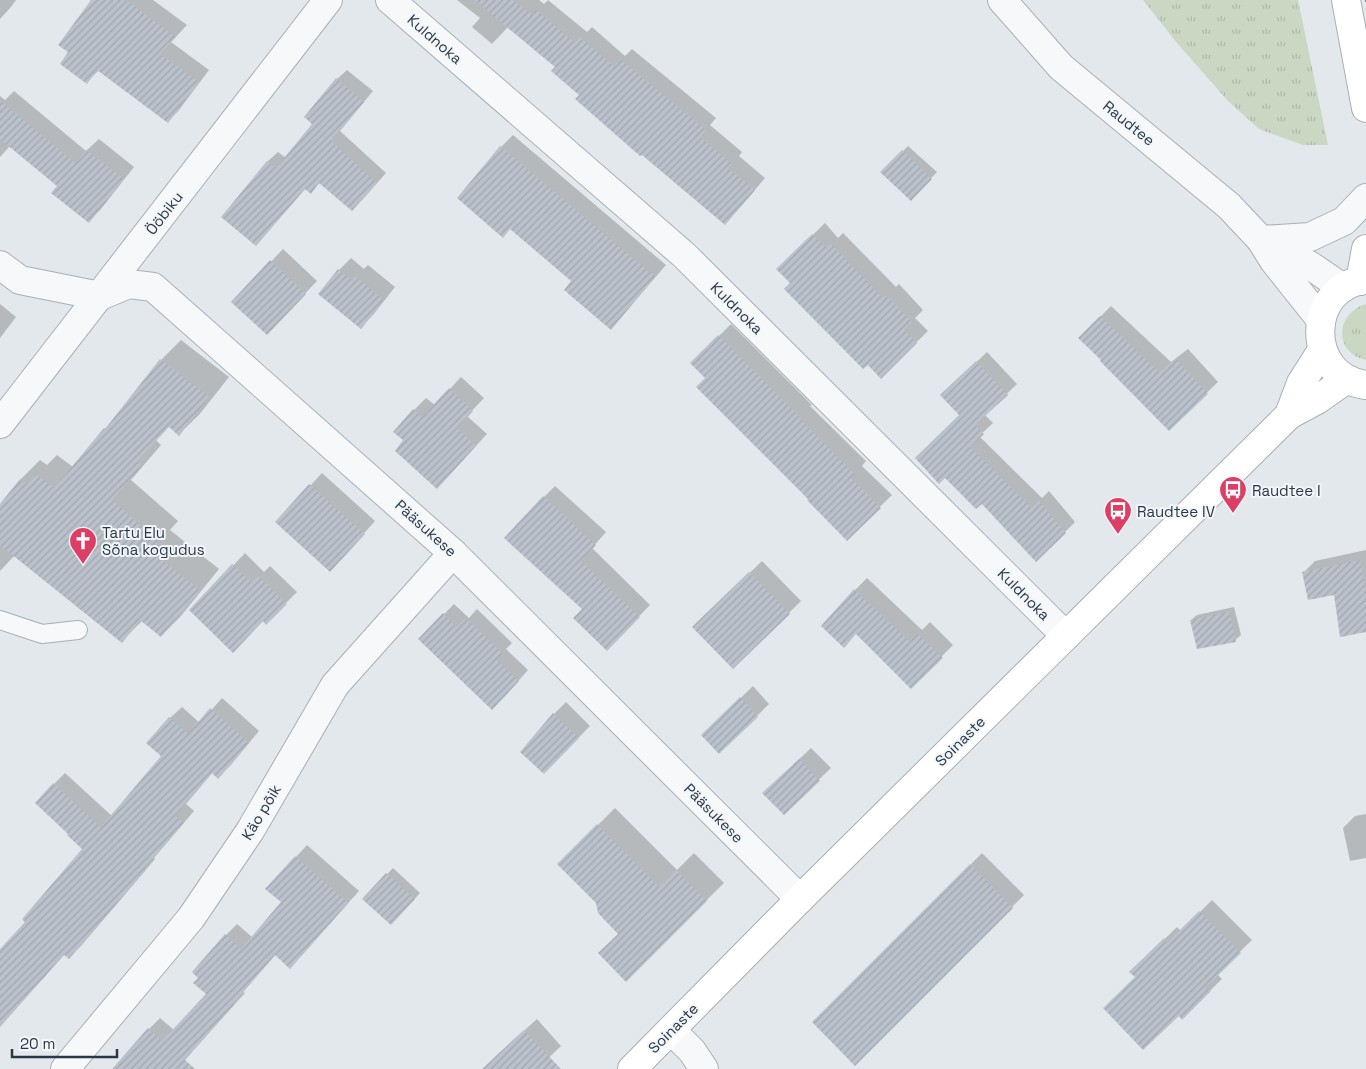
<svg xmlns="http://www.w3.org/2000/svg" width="1366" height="1069" font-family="'Space Grotesk',sans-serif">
<defs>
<pattern id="grass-tufts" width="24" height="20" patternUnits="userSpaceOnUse" patternTransform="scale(1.25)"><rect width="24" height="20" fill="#cad7c3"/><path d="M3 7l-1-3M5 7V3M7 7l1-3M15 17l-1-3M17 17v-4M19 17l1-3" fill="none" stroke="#aeb9a9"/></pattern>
<pattern id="building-hatch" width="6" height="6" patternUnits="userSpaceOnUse" patternTransform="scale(1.25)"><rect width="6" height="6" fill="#bac1cb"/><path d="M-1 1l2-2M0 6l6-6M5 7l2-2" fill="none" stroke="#a0a6b0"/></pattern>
</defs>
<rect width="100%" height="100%" fill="#e3e8ec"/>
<g fill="url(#grass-tufts)">
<polygon points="1143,0 1298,0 1328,145 1303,145 1259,129 1228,101 1177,43"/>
<path d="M1366 304V360C1333 353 1335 313 1366 304Z"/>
</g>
<g fill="#0003">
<polygon points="0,0 16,0 11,7 0,19"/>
<polygon points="90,0 153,0 187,25 171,42 209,70 179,110 168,122 99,70 87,82 70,52 91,1"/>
<polygon points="457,0 539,0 544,4 548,0 587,32 592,27 625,56 632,49 716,118 710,125 742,152 739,156 765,178 736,212 725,224 581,95 556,67 508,27 492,44 472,27 480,18"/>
<polygon points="347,70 373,91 340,131 386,173 362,200 320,182 310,192 306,188 256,244 223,217 268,161 278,152 286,158 313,124 337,79"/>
<polygon points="14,91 86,151 99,139 134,167 101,209 89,221 58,186 10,146 0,157 0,96 5,100"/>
<polygon points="513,135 666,265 622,316 573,281 511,228 503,236 501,147"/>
<polygon points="908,146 937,172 911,199 882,172"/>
<polygon points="825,223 838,238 843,233 896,287 899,284 923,310 915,318 928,331 881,377 778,269"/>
<polygon points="283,249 317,281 278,322 233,302"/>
<polygon points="351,258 364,269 368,265 395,287 373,315 361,327 339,270"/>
<polygon points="0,304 16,317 0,338"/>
<polygon points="1111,306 1171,362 1188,349 1218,382 1169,429 1080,337"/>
<polygon points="731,324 812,405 810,406 866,461 862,466 892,495 847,539 810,499 707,378 692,363"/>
<polygon points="181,340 229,377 199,415 179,434 169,426 156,440 161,445 131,480 178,521 170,530 219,569 181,616 161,636 142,621 122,641 15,555 0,571 0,506 20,480 40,460 47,465 57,455 73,467 105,429 117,417 161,360"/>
<polygon points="987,352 1017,384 985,415 993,423 979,436 1042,498 1049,491 1075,522 1065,532 982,502 952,385"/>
<polygon points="461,377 484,398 467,416 487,434 449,475 405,440 414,410 426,398 435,405"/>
<polygon points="322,473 375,521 342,558 277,522"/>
<polygon points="555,486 606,532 592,548 650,605 607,649 583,609 544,497"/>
<polygon points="1366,550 1366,630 1335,594 1304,572 1315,561"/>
<polygon points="245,553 264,572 270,566 297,592 266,623 263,620 191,610"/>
<polygon points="762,561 801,601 733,668 694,627"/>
<polygon points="867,578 922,630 930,622 953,645 911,687 855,590"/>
<polygon points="454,604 469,618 477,609 512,643 506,649 528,670 503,698 420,639"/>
<polygon points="1234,607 1241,635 1235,640 1191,620 1197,615"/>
<polygon points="753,686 769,704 719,753 703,735"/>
<polygon points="222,698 259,731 230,766 218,777 213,772 186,804 194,811 154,858 155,859 81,946 69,957 65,954 0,1008 0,951 27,922 84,849 54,784 65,773 112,816 163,756 148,743 170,718 182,707 200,723"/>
<polygon points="566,702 590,726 544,773 554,714"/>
<polygon points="811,748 831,768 784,813 776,781"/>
<polygon points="615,808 677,870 694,853 724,883 626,980 619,934 597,902 559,864"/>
<polygon points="1366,814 1366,858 1350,861 1343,828 1355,816"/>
<polygon points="307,845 359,891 302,955 276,954 243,992 245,993 176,1069 121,1069 149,1029 160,1018 174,1030 207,994 199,978 226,935 237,924 252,937 283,902 296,857"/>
<polygon points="982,853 1024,895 855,1064 814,1022"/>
<polygon points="393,868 420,893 397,918 364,899"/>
<polygon points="1212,900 1252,940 1217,974 1222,979 1182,1018 1131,972 1177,927 1181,931"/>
<polygon points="537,1019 561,1046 537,1069 487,1069 497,1055"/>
</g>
<g fill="url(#building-hatch)">
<polygon points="91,0 126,0 176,37 160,54 199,82 168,123 97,70 87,84 60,64 68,52 58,45"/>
<polygon points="474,0 513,0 533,15 536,10 575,43 580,37 614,66 620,59 706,130 700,137 732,164 728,168 755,190 725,225 642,155 640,156 575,99 579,95 551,71 555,67"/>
<polygon points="336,78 364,102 331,141 377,183 352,211 319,183 311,194 305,189 256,246 221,217 267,161 276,168 312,124 304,117"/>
<polygon points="0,100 75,163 86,150 124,179 89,223 51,193 57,186 0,139"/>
<polygon points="500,146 655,277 611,330 564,290 571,281 510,229 503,238 457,198"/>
<polygon points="902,150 932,179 911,201 880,172"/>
<polygon points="812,234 826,248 831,244 883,298 886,295 912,322 904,330 917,343 881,379 868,365 863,369 784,289 790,283 776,269"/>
<polygon points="270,260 306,294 267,335 231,302"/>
<polygon points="338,269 352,281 355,276 384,300 361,329 318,294"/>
<polygon points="1100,316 1159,372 1176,359 1208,394 1169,431 1100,361 1101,360 1078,338"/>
<polygon points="718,335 801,418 800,419 855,474 851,478 881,508 847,541 807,500 808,499 696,387 705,378 690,363"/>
<polygon points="160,359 209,397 179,436 169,427 137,461 142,466 112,500 159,542 151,551 200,590 161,637 140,620 122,643 0,545 0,504 20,479 28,485 36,474 54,488 104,428 105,429"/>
<polygon points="976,361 1008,395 975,425 984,434 970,447 1031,507 1038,500 1066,533 1036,562 982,504 976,509 945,478 939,484 915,458 959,415 940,395"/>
<polygon points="449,388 473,411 457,428 476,446 437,489 395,451 403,440 393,432 413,409 422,417"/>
<polygon points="309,484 365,534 330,572 275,522"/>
<polygon points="543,496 596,545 581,561 640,617 607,651 573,618 582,609 504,538"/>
<polygon points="1360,560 1366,591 1366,632 1340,637 1334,595 1308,600 1302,572"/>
<polygon points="232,564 252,583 258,576 287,604 266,625 263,621 233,653 189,610"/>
<polygon points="749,572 790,614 733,669 692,627"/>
<polygon points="854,589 909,641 917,633 943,658 911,689 856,634 844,648 821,626"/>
<polygon points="1229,612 1236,642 1197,649 1190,620"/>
<polygon points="443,613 457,627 466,618 503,654 497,660 519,681 492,710 418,639"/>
<polygon points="740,697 758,717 719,754 701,735"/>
<polygon points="210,708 249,743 218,779 212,773 175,816 184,823 143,870 145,871 69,959 64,955 0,1027 0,949 25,922 22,919 82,849 67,835 68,834 35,803 53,783 101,827 161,756 146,743 169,717 188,734"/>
<polygon points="553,713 579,738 544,774 520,752"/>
<polygon points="799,759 820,781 784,815 762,793"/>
<polygon points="597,824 659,887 676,870 707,901 626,982 598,953 618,934 598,913 596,903 557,864"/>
<polygon points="295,856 348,903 290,969 275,955 233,1004 234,1005 185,1060 195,1069 112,1069 148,1028 162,1041 206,994 193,983 198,978 192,972 225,934 241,949 281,902 265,889"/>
<polygon points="970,864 1013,908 855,1066 812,1022"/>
<polygon points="386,873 415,899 391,925 362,899"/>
<polygon points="1199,911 1241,953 1206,987 1211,991 1182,1020 1179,1016 1143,1050 1103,1008 1135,977 1129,972 1164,938 1168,942"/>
<polygon points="524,1030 561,1069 482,1069"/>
</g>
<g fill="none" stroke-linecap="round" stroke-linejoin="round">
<defs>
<polyline id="lane" points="0,620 42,634 78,630"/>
<g id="street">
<polyline points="390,0 684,255 1066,636"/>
<polyline points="1002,0 1061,67 1229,206 1261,240 1274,261 1321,320"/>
<polyline points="1261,240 1310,237 1344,221 1366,198"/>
<polyline points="1264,242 1311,266 1343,288"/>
<polyline points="0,265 20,280 100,296 129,284 153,287 453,553 800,899"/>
<polyline points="0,424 328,0"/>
<polyline points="671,1030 692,1051 704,1069"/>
<polyline points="65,1069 191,918 250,831 335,685 453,553"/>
</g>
<g id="secondary">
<polyline points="1346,0 1366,108"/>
<path d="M1366 280C1306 285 1304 377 1366 385"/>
<polyline points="1360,281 1366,249"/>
<polyline points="1289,415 1301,383 1322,350"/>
<polyline points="632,1069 800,899 1289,415 1317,400 1347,379"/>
</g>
</defs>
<use href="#lane" stroke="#a7afb7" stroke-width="20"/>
<use href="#street" stroke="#a7afb7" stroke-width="30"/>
<use href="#secondary" stroke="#a7afb7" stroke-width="30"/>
<use href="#lane" stroke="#f6f8fa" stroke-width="18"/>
<use href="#street" stroke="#f6f8fa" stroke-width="28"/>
<use href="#secondary" stroke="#fff" stroke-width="28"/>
<polyline stroke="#7b8998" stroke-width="4" stroke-dasharray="2.5 5" stroke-linecap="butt" points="1365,0 1366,0"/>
</g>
<defs>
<symbol id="bus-pin" viewBox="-11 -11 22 30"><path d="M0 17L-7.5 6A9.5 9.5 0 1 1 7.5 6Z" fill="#dc3e65" stroke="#f3f6f9"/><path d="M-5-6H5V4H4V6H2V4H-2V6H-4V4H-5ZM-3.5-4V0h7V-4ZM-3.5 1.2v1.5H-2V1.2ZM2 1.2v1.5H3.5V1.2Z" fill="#fff"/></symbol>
<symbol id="church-pin" viewBox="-11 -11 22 30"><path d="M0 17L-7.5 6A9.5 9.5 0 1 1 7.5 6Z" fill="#dc3e65" stroke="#f3f6f9"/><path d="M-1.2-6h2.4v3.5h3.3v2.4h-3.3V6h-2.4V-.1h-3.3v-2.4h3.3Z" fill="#fff"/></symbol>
</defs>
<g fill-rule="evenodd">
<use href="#bus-pin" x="1217" y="474" width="32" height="43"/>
<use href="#bus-pin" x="1102" y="495" width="32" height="43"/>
<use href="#church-pin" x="67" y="525" width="32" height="43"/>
</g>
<g text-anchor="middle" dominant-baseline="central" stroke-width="4" stroke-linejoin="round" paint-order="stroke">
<g font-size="15" fill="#293747" stroke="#f3f6f9">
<text transform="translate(435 39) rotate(41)">Kuldnoka</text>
<text transform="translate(1129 123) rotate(39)">Raudtee</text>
<text transform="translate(164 213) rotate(-52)">Ööbiku</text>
<text transform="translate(737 308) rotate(45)">Kuldnoka</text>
<text transform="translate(426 528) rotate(42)">Pääsukese</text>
<text transform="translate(1024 594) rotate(45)">Kuldnoka</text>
<text transform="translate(960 741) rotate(-45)">Soinaste</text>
<text transform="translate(261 812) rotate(-59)">Käo põik</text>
<text transform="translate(714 813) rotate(45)">Pääsukese</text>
<text transform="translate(673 1028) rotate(-45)">Soinaste</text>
</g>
<g font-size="15" fill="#293747" stroke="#f3f6f9" text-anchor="start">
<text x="1252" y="490">Raudtee I</text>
<text x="1137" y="511">Raudtee IV</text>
<text x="102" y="532">Tartu Elu<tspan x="102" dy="17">Sõna kogudus</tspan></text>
</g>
</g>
<path d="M12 1049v8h105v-8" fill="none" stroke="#293747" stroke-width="2.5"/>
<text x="20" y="1049" font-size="15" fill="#293747" stroke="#f3f6f9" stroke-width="4" paint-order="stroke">20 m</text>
</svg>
